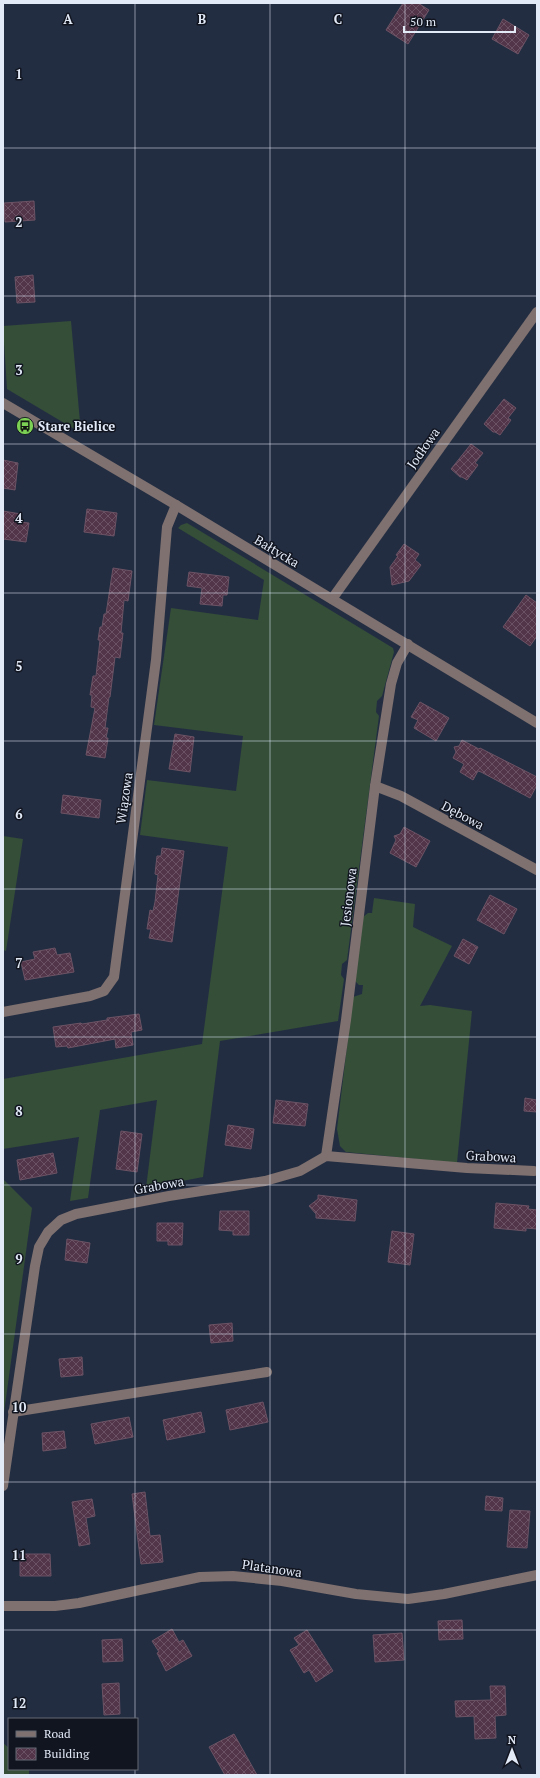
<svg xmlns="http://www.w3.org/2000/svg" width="540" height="1778" font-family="'PT Serif',serif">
<defs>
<pattern id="building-cross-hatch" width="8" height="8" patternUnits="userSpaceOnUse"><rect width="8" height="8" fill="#53354a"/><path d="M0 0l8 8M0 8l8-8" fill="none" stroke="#6b5265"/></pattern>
</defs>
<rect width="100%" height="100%" fill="#232d42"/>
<g fill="#344e38">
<polygon points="71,321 81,433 7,389 3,326"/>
<polygon points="187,523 393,648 394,652 382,696 377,701 376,712 379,716 347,960 342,964 341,975 344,979 338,1021 220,1041 203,1177 146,1188 157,1100 100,1110 88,1198 70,1201 79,1137 3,1149 3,1079 202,1044 228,847 140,835 147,780 236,791 243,736 154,725 171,608 258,620 264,580 178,528 181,525"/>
<polygon points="3,836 23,839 6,951 3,950"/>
<polygon points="374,898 415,904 413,927 452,946 420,1006 430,1005 472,1011 457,1163 346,1152 340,1146 337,1129 353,997 362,994 363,985 359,985 355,981 363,917 368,913 372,913"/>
<polygon points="3,1179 32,1208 3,1420"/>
<polygon points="3,1743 9,1748 9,1769 29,1769 29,1775 3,1775"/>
</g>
<g fill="url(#building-cross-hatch)" stroke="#6b5364">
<polygon points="403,3 418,3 429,10 408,44 386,30"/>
<polygon points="503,19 529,35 518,54 492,39"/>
<polygon points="34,201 35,220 5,222 4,203"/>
<polygon points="33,275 35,302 17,303 15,277"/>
<polygon points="504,399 516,408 508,418 511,420 500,435 495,432 493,432 484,424"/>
<polygon points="471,444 483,453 475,463 478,465 467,480 462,477 460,477 451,469"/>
<polygon points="3,460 18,463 15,490 3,488"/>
<polygon points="87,509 117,513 114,536 84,532"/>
<polygon points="3,511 21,514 19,522 29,523 26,542 3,539"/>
<polygon points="404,544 419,554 415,560 421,565 409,581 392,585 390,567 398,556 396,555"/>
<polygon points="113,568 132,571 128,601 124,600 121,633 123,633 120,658 115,657 110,697 109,697 105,728 108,728 106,738 108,738 105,758 86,755 95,708 91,707 92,695 90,695 93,676 96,676 100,640 98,640 100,627 102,627 104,614 106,614"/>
<polygon points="189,572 229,577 227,595 223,595 222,606 200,604 202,588 187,586"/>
<polygon points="526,595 537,603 537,636 530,646 503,627"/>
<polygon points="420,702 449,718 436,741 414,728 418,720 411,717"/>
<polygon points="175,734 194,737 190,772 169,769"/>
<polygon points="462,740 479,749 480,748 537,777 537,785 530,798 481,772 478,771 473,780 460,772 464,764 453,758 456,752 454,747 459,746"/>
<polygon points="63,795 101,800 99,818 61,813"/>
<polygon points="404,827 430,841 416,867 390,853 396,840 394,836 400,834"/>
<polygon points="162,848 184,851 172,942 149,938 151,929 147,929 150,910 153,911 155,902 158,875 155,874 157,856 161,856"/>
<polygon points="490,895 517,909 504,934 477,920"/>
<polygon points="463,939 478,947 469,964 454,956"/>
<polygon points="55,948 57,955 70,953 74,972 25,980 21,962 35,959 33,952"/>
<polygon points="139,1014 142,1030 131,1032 133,1045 116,1048 115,1039 68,1048 67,1046 56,1047 53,1027 81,1023 82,1024 107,1020 107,1018"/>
<polygon points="525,1098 537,1100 537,1112 524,1111"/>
<polygon points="276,1100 308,1104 305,1126 273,1123"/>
<polygon points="228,1125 254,1129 251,1149 225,1145"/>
<polygon points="121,1131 142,1134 137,1172 116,1169"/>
<polygon points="53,1153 57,1173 20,1180 17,1160"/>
<polygon points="318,1195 357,1200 355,1221 316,1218 316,1214 309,1206 318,1199"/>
<polygon points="496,1203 529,1206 528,1209 537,1210 537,1229 526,1228 526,1231 494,1228"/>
<polygon points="220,1211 249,1211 249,1235 233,1235 233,1231 219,1230"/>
<polygon points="157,1223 183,1223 182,1245 168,1245 168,1241 157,1241"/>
<polygon points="392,1231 414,1234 410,1265 388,1262"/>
<polygon points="67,1239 90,1243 87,1263 65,1260"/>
<polygon points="232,1323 233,1341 211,1343 209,1325"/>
<polygon points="82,1357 83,1375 61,1377 59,1359"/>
<polygon points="263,1402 268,1422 230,1430 226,1410"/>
<polygon points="201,1412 205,1432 167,1440 163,1420"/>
<polygon points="129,1417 133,1437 95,1444 91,1424"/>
<polygon points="64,1431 66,1448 43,1451 42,1433"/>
<polygon points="145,1492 150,1536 160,1535 163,1562 141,1564 132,1494"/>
<polygon points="486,1496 503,1498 502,1511 485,1510"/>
<polygon points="92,1499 95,1516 86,1518 90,1544 79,1546 72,1502"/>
<polygon points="510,1510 530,1511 527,1548 507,1547"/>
<polygon points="20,1554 50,1554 51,1576 20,1576"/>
<polygon points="462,1620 463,1639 439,1640 438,1621"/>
<polygon points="172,1629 179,1642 183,1640 192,1656 166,1671 157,1653 159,1652 152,1641"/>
<polygon points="307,1630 333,1671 316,1682 309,1670 304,1673 290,1650 299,1645 294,1638"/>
<polygon points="402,1633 404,1660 375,1662 373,1635"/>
<polygon points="122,1639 123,1661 103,1662 102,1640"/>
<polygon points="119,1683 120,1714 104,1715 102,1684"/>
<polygon points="490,1686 505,1686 506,1715 495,1716 496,1738 475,1739 474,1716 456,1717 455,1701 491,1700"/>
<polygon points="234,1734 257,1775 225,1775 209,1747"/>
</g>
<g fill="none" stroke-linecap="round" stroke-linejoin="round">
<g stroke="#7f716f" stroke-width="10">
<polyline points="3,403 176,505 537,723"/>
<polyline points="332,599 537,312"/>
<polyline points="375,786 401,796 537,870"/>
<polyline points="3,1012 90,996 104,991 114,977 156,660 167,527 176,505"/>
<polyline points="326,1156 346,1020 375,786 391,684 397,663 408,644"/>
<polyline points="13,1412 267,1372"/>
<polyline points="3,1486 35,1266 39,1247 48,1232 61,1220 76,1214 169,1196 265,1181 300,1171 326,1156 467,1168 534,1171"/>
<polyline points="3,1606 55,1606 79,1603 200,1577 233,1576 282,1581 356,1594 408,1599 444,1594 537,1575"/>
</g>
</g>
<path fill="none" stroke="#e2e9f7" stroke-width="1" stroke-opacity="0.55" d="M135 3V1719M270 3V1775M405 3V1775M3 148H537M3 296H537M3 444H537M3 593H537M3 741H537M3 889H537M3 1037H537M3 1185H537M3 1334H537M3 1482H537M3 1630H537M135 1769V1775"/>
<defs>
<symbol id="bus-disc" viewBox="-11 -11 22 22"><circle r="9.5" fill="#7cd155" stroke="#11151f"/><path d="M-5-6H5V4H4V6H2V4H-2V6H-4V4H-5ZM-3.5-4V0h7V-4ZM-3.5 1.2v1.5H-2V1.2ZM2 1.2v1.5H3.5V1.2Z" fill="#111"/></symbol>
</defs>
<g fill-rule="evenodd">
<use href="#bus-disc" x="15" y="416" width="20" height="20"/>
</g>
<g text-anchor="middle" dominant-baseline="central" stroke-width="3" stroke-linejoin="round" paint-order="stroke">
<g font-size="13" font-weight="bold" fill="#e2e9f7" stroke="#11151f" text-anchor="start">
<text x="38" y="426">Stare Bielice</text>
</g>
<g font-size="13" fill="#e2e9f7" stroke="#11151f">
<text transform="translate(423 448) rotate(-55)">Jodłowa</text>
<text transform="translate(277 551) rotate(31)">Bałtycka</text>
<text transform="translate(124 798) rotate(-82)">Wiązowa</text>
<text transform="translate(463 815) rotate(28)">Dębowa</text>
<text transform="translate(348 897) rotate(-83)">Jesionowa</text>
<text transform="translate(491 1156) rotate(3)">Grabowa</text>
<text transform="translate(159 1185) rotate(-10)">Grabowa</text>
<text transform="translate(272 1568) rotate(8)">Platanowa</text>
</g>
</g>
<g font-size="13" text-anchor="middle" font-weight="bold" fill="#e2e9f7" stroke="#11151f" stroke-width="3" stroke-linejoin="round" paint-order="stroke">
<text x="68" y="24">A</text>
<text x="202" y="24">B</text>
<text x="338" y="24">C</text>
<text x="19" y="79">1</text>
<text x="19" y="227">2</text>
<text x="19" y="375">3</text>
<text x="19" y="523">4</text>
<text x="19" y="671">5</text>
<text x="19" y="819">6</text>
<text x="19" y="968">7</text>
<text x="19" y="1116">8</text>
<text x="19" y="1264">9</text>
<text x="19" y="1412">10</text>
<text x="19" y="1560">11</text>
<text x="19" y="1708">12</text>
</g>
<rect width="540" height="1778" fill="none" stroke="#e2e9f7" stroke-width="8"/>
<rect x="8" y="1718" width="130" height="52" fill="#11151f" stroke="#656a75"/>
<rect x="16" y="1731" width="20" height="6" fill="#7f716f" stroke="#656a75"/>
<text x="44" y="1738" font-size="12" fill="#e2e9f7">Road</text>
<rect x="16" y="1748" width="20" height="12" fill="url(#building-cross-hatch)" stroke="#656a75"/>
<text x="44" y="1758" font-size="12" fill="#e2e9f7">Building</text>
<g transform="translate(512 1750)" stroke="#11151f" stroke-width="3" paint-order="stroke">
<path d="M0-3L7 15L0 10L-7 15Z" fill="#e2e9f7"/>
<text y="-6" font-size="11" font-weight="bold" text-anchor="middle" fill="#e2e9f7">N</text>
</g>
<path d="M404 26v6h111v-6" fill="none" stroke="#e2e9f7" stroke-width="2"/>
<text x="410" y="26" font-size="12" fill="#e2e9f7" stroke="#11151f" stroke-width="3" paint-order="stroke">50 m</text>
</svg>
